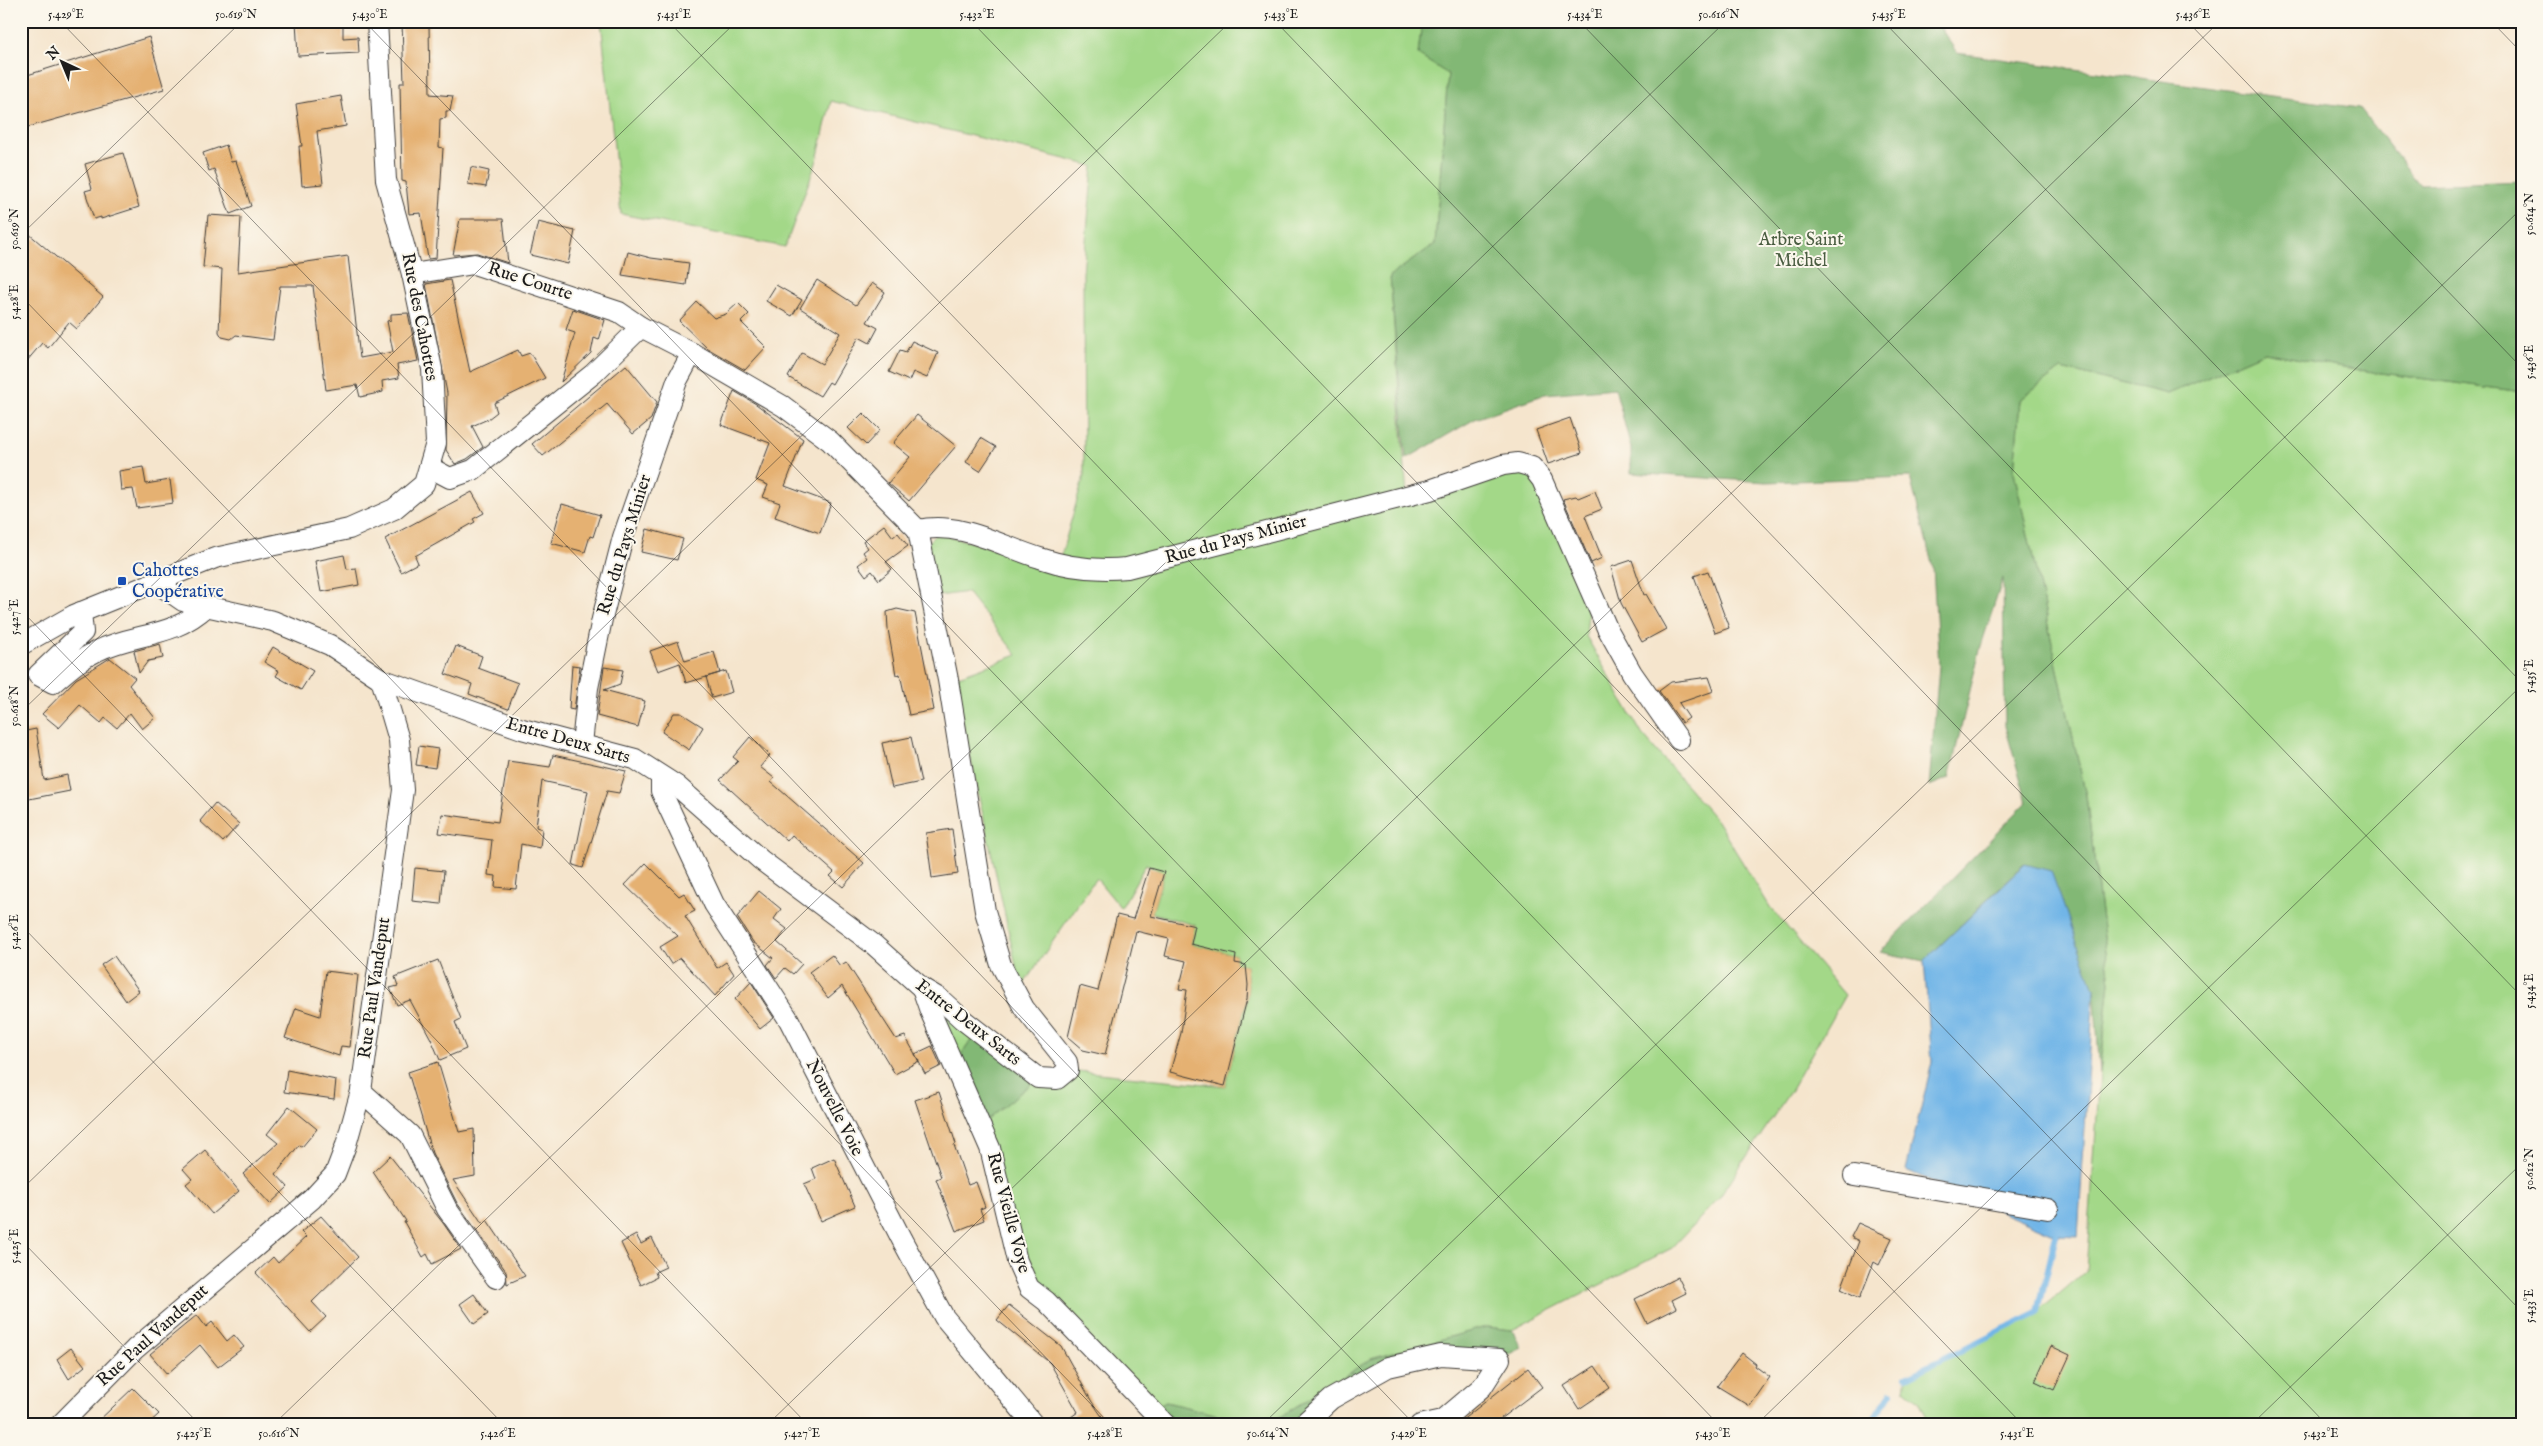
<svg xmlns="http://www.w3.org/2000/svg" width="2543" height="1446" font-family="'IM FELL English',serif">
<rect width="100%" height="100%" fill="#fbf7ec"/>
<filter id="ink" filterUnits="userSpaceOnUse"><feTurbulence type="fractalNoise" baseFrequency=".02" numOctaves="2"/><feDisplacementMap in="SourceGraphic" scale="10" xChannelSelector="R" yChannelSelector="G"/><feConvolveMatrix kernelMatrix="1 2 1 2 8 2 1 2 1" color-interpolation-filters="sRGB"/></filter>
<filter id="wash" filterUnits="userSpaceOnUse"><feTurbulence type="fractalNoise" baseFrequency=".0096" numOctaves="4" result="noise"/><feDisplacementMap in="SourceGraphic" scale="20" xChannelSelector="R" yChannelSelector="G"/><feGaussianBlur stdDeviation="1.12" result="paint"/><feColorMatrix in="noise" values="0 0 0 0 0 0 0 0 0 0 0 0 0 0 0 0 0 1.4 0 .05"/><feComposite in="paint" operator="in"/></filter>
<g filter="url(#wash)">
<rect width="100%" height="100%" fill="#f5e5cd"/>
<g fill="#a3d888" stroke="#607a52">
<polygon points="601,21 1422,21 1418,55 1448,74 1435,244 1390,276 1407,495 1532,467 1590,592 1586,636 1642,734 1717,821 1770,907 1845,995 1791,1090 1719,1198 1672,1248 1512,1330 1486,1327 1371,1359 1267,1425 1259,1425 1166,1402 1151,1410 1029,1288 981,1125 1038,1078 1068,1070 1225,1086 1247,999 1248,985 1246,965 1235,963 1236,955 1191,944 1195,925 1152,913 1164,873 1146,864 1121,908 1096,878 1021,988 953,678 1017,655 967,592 939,596 926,544 937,533 1058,566 1084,476 1083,273 1093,166 831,101 817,160 785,247 621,214"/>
<polygon points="2264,352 2359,370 2522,392 2522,1425 1930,1425 1919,1401 1904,1389 1906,1377 2038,1312 2086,1271 2100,1073 2110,982 2086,796 2014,472 2020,400 2061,369 2168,394"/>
<polygon points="939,998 977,1031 955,1065 930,1011"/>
</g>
<g fill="#82b874" stroke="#4f6a48">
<polygon points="1422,21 1936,21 1957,53 2359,108 2420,185 2522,181 2522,392 2359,370 2264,352 2168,394 2061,369 2020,400 2014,472 2086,796 2110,982 2100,1073 2094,989 2024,864 1924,961 1880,952 2027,802 2005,726 2003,578 1980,649 1949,778 1929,786 1939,666 1933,568 1910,477 1766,482 1631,473 1631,448 1615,388 1545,394 1475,419 1406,459 1390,276 1435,244 1448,74 1418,55"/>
<polygon points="977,1031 1038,1078 981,1125 955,1065"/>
<polygon points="1486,1327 1512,1330 1522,1348 1500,1359 1388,1367 1302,1425 1267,1425 1371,1359"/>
<polygon points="1166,1402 1259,1425 1166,1425 1151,1410"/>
</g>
<polygon fill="#71b5e7" stroke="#466882" points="2025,864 2051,871 2094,989 2078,1236 2056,1235 1906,1170 1932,1062 1924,961"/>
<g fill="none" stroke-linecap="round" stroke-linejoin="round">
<g stroke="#71b5e7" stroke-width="6">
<polyline points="1906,1377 2038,1312 2056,1235"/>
<polyline points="1870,1425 1891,1392"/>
</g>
</g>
<g id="blocks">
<g fill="#e5b172">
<polygon points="296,21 343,21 343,38 358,37 359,53 298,56"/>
<polygon points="402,23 429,23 430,94 453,96 450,111 446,111 446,118 440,119 439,147 443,148 436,258 428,259 421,213 409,214 406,182 402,181 400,83 404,83"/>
<polygon points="149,37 164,89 21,129 21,77"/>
<polygon points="341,96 346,126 317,131 323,184 302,186 299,146 302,146 296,104"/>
<polygon points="226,145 231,162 236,161 251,206 230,214 214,169 209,171 203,153"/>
<polygon points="123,153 139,207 101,219 101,217 94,219 85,191 92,189 85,164"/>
<polygon points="471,167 489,171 486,187 468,184"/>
<polygon points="208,215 241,217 238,272 348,256 360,358 393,352 387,321 391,320 391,314 408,313 418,361 397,365 399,378 382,381 383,392 360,397 357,385 326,390 313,286 280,286 273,340 236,335 231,339 222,337 219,332 222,269 203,267"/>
<polygon points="460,219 503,219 508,263 477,253 453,255"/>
<polygon points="538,222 575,231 568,264 530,255"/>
<polygon points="21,227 103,297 77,329 69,322 48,348 42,343 21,368"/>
<polygon points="628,252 651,258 689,263 686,285 622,275"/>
<polygon points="450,280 470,372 518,350 521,356 530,353 545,378 494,403 497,412 488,419 472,426 483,447 467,459 455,464 446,450 447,393 426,284"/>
<polygon points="817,280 856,305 872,283 885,292 867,322 878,328 870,343 859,337 832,384 829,382 820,396 788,377 802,353 822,364 840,333 800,308"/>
<polygon points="776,285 802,300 792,316 766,301"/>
<polygon points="697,302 714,318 726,314 738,303 749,314 741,322 766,347 745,370 707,348 679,321"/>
<polygon points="573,309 605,320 599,340 594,338 591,353 561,382 575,333 566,330"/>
<polygon points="912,341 938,353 927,378 913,372 909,381 889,372 900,350 906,352"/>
<polygon points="626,365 657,402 651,419 633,434 607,404 543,456 532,444"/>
<polygon points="734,391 756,404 803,439 785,486 831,503 820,533 775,517 780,503 763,497 768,485 756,480 770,443 721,425"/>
<polygon points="863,413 880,430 866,445 848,428"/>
<polygon points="917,415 956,446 909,501 888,483 910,457 893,443"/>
<polygon points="1570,418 1582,453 1548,464 1536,430"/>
<polygon points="981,438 996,447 980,471 966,462"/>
<polygon points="143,467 146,484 170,480 173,503 137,508 133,489 121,490 119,471"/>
<polygon points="1595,491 1602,509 1585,516 1602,558 1591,563 1563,499 1576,496 1578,498"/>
<polygon points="472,492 484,513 473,519 475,522 415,556 418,563 401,572 385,539"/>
<polygon points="562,504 600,515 593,537 590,536 585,552 551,543"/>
<polygon points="884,525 893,537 898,533 908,546 886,562 892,569 879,580 872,571 866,576 858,565 867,558 863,552 868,548 863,541"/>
<polygon points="647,529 683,539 677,560 641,552"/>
<polygon points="344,555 347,569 356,568 359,585 321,592 315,561"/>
<polygon points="1632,560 1644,595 1646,594 1666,629 1642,642 1621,603 1611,567"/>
<polygon points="1708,571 1729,628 1715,633 1694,576"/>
<polygon points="897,609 915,613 934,710 909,715 900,674 896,675 888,629 887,612"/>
<polygon points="678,641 685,661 714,652 720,673 686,683 680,663 658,671 650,651"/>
<polygon points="160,644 163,658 148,661 139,673 134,651"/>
<polygon points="456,646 482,656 478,668 518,683 508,709 469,694 472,684 445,674"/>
<polygon points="273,647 313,671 301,690 276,676 279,671 264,662"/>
<polygon points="110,658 135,678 129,685 155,718 142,729 130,713 117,728 105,718 101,723 80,705 59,728 42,714 76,679"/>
<polygon points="572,665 580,666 574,710 569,709"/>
<polygon points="604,667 623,670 620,684 604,690 645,701 638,727 597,716"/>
<polygon points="726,671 732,692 712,698 706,677"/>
<polygon points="1709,677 1714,691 1679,703 1689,718 1682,723 1659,691 1671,682"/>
<polygon points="674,713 681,713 703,727 689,750 662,732"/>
<polygon points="36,729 44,780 67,775 70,791 24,800 21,784 21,732"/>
<polygon points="750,737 770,755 760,767 774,778 771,782 864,863 843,887 830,876 834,872 792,835 787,841 720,780 738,761 733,757"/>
<polygon points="911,737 921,782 892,788 882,743"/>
<polygon points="419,746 438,749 435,768 416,765"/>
<polygon points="553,755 626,771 619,793 607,791 583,868 573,865 588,791 542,781 536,827 542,829 540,848 521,844 516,889 495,887 496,876 488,875 492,840 439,833 442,814 498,822 508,761 550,767"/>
<polygon points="215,803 239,824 223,842 200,821"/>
<polygon points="952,829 958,874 932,878 926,833"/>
<polygon points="646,863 679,896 684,893 695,911 685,916 717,968 726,962 734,974 715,996 680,958 671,964 660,947 678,936 625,885"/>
<polygon points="415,868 444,871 441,904 412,901"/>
<polygon points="1149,868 1164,872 1151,916 1195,926 1191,944 1236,955 1235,963 1246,965 1248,985 1247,999 1225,1086 1170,1072 1181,1033 1187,990 1179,989 1186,961 1165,956 1169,939 1136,931 1105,1055 1083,1050 1068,1037 1080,986 1098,991 1117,915 1133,919"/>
<polygon points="759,891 781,909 774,919 787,929 777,942 802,964 793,974 785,968 776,978 767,965 773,958 753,942 737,917"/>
<polygon points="832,955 840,966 846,962 896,1039 905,1036 919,1061 895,1074 842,986 828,998 809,972"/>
<polygon points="114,956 139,991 126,1001 101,965"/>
<polygon points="438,960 461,1019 455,1022 466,1049 440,1060 431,1039 410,1000 397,1005 390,988 398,986 395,977"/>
<polygon points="326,971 358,975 350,1047 341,1046 339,1056 285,1038 296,1008 320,1016"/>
<polygon points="751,982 774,1018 760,1029 735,999"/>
<polygon points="932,1046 941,1066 925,1074 915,1054"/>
<polygon points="438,1062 459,1132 474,1129 475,1176 453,1180 482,1223 487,1220 525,1276 507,1284 506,1271 457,1203 432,1153 408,1072"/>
<polygon points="287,1070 336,1080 334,1099 284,1092"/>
<polygon points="939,1092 956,1144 954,1145 968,1185 976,1182 985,1207 980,1209 984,1220 956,1231 936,1179 941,1177 915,1100"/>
<polygon points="289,1106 317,1129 302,1147 299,1145 276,1174 288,1187 270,1204 243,1174 278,1143 267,1134"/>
<polygon points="205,1150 239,1191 212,1214 186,1184 192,1179 183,1169"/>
<polygon points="390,1156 443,1223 461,1249 432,1264 427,1254 423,1257 404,1222 406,1221 373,1172"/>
<polygon points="834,1158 855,1206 821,1221 804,1184 816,1179 812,1168"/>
<polygon points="321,1216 358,1257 312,1302 326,1317 310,1332 256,1273 273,1257 278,1263 306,1237 301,1232"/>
<polygon points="1858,1223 1892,1238 1879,1265 1874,1262 1860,1298 1841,1289 1859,1241 1851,1237"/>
<polygon points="636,1235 641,1244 652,1238 666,1267 655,1272 657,1277 641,1285 621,1243"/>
<polygon points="1678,1277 1686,1293 1672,1300 1676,1308 1647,1323 1635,1299"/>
<polygon points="474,1294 488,1314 474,1324 460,1304"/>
<polygon points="1009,1305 1061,1346 1092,1402 1108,1425 1060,1425 1078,1412 1050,1363 997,1320"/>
<polygon points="197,1315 206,1327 212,1322 227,1341 234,1335 244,1347 218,1367 200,1345 167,1374 150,1354"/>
<polygon points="2051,1346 2070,1355 2054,1390 2035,1381"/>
<polygon points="71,1348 85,1366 69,1379 57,1359"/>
<polygon points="1742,1353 1756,1364 1755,1366 1770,1377 1750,1406 1717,1386"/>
<polygon points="1595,1366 1610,1388 1579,1409 1564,1386"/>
<polygon points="1528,1368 1542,1387 1492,1425 1456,1425"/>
<polygon points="133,1388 159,1414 147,1425 94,1425"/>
</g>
</g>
</g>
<g filter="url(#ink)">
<use href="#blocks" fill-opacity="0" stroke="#3d3a37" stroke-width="1"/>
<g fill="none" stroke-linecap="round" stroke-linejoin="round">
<defs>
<g id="minor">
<polyline points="412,274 474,264 619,312 641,327"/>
<polyline points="429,467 450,478 473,470 593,374 641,327 692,353 783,406 830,441 918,530"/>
<path d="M918 530C962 521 1000 546 1040 558 1069 568 1096 571 1127 568L1430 490 1503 465 1518 463 1532 467 1542 480 1607 628 1632 673 1679 740"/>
<polyline points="154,581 183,601 273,621 330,645 381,679 522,729 635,759 677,786 761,860 873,944 922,988 939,998 962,1019 1038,1078 1057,1079 1068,1070 1067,1062 1024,1008 1001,965 985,911 948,680 918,530"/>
<path d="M81 612 83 632 38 675 53 683C67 671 80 659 97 651 135 632 172 639 207 606"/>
<polyline points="21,645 74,615 215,558 349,529 394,509 424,484 436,443 432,369 412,274 386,180 377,21"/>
<polyline points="582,744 588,688 602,619 623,537 677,381 692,353"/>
<polyline points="661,777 661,791 714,904 789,1020 902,1240 944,1317 1034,1425"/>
<polyline points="922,988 930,1011 990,1148 1017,1261 1029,1288 1046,1301 1166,1425"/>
<polyline points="361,1091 410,1135 447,1209 496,1278"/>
<polyline points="1854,1176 2048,1209"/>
<polyline points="60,1425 135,1349 312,1199 335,1174 346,1145 361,1091 403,790 399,740 381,679"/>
<polyline points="1302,1425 1331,1399 1388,1367 1441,1355 1500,1359 1482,1387 1443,1420 1420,1425"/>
</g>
</defs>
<use href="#minor" stroke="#3d3a37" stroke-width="22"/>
<use href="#minor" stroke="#fff" stroke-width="20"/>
</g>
</g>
<path fill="none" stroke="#1c1c1c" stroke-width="1" stroke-opacity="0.45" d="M60 21 1415 1425M364 21 1719 1425M668 21 2023 1425M971 21 2327 1425M1275 21 2522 1312M1579 21 2522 997M1883 21 2522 683M2187 21 2522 368M2491 21 2522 53M21 235 242 21M21 296 1111 1425M21 610 808 1425M21 712 737 21M21 925 504 1425M21 1190 1231 21M21 1240 200 1425M273 1425 1726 21M767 1425 2220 21M1262 1425 2522 208M1756 1425 2522 685M2251 1425 2522 1163"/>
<rect fill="#1a4fb4" stroke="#fbf7ec" stroke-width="2" x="117" y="576" width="10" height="10" rx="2.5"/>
<g text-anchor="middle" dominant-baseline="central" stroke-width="4" stroke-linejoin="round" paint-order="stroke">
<g font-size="18" fill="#4b5e42" stroke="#fbf7ec">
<text x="1801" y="240">Arbre Saint<tspan x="1801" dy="21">Michel</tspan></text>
</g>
<g font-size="18" fill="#1c1c1c" stroke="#fbf7ec">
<text transform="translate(530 282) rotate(18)">Rue Courte</text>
<text transform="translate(419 317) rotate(79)">Rue des Cahottes</text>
<text transform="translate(1236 540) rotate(-15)">Rue du Pays Minier</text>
<text transform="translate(625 545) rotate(-73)">Rue du Pays Minier</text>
<text transform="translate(568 741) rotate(16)">Entre Deux Sarts</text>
<text transform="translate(375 988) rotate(-82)">Rue Paul Vandeput</text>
<text transform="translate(968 1023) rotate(38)">Entre Deux Sarts</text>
<text transform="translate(834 1108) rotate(63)">Nouvelle Voie</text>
<text transform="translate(1008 1213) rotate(75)">Rue Vieille Voye</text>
<text transform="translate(153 1336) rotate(-42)">Rue Paul Vandeput</text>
</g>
<g font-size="18" fill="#164399" stroke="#fbf7ec" text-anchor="start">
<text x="132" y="571">Cahottes<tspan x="132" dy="21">Coopérative</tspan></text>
</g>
</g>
<rect width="2543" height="1446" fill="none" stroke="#fbf7ec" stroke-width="55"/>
<g transform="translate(62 62) rotate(316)" stroke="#fbf7ec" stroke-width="4" paint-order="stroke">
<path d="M0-4L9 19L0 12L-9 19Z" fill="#1c1c1c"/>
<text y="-8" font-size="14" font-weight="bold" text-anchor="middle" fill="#1c1c1c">N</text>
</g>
<rect x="28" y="28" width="2488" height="1390" fill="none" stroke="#1c1c1c" stroke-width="2"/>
<g font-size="12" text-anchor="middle" fill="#1c1c1c">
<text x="66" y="18">5.429°E</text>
<text x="236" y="18">50.619°N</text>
<text x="370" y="18">5.430°E</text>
<text x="674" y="18">5.431°E</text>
<text x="977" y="18">5.432°E</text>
<text x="1281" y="18">5.433°E</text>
<text x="1585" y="18">5.434°E</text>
<text x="1719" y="18">50.616°N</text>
<text x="1889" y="18">5.435°E</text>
<text x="2193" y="18">5.436°E</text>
<text transform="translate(2529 214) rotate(-90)" y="4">50.614°N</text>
<text transform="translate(14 229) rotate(-90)" y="4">50.619°N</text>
<text transform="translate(14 302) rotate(-90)" y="4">5.428°E</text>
<text transform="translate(2529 362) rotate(-90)" y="4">5.436°E</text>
<text transform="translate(14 617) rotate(-90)" y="4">5.427°E</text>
<text transform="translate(2529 676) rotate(-90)" y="4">5.435°E</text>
<text transform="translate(14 706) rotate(-90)" y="4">50.618°N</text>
<text transform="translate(14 932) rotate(-90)" y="4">5.426°E</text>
<text transform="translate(2529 991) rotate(-90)" y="4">5.434°E</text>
<text transform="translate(2529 1169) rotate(-90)" y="4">50.612°N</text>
<text transform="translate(14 1246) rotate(-90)" y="4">5.425°E</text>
<text transform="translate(2529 1306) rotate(-90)" y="4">5.433°E</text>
<text x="194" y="1437">5.425°E</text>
<text x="279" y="1437">50.616°N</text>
<text x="498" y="1437">5.426°E</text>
<text x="802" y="1437">5.427°E</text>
<text x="1105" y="1437">5.428°E</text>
<text x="1268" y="1437">50.614°N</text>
<text x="1409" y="1437">5.429°E</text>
<text x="1713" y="1437">5.430°E</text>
<text x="2017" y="1437">5.431°E</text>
<text x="2321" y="1437">5.432°E</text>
</g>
</svg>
